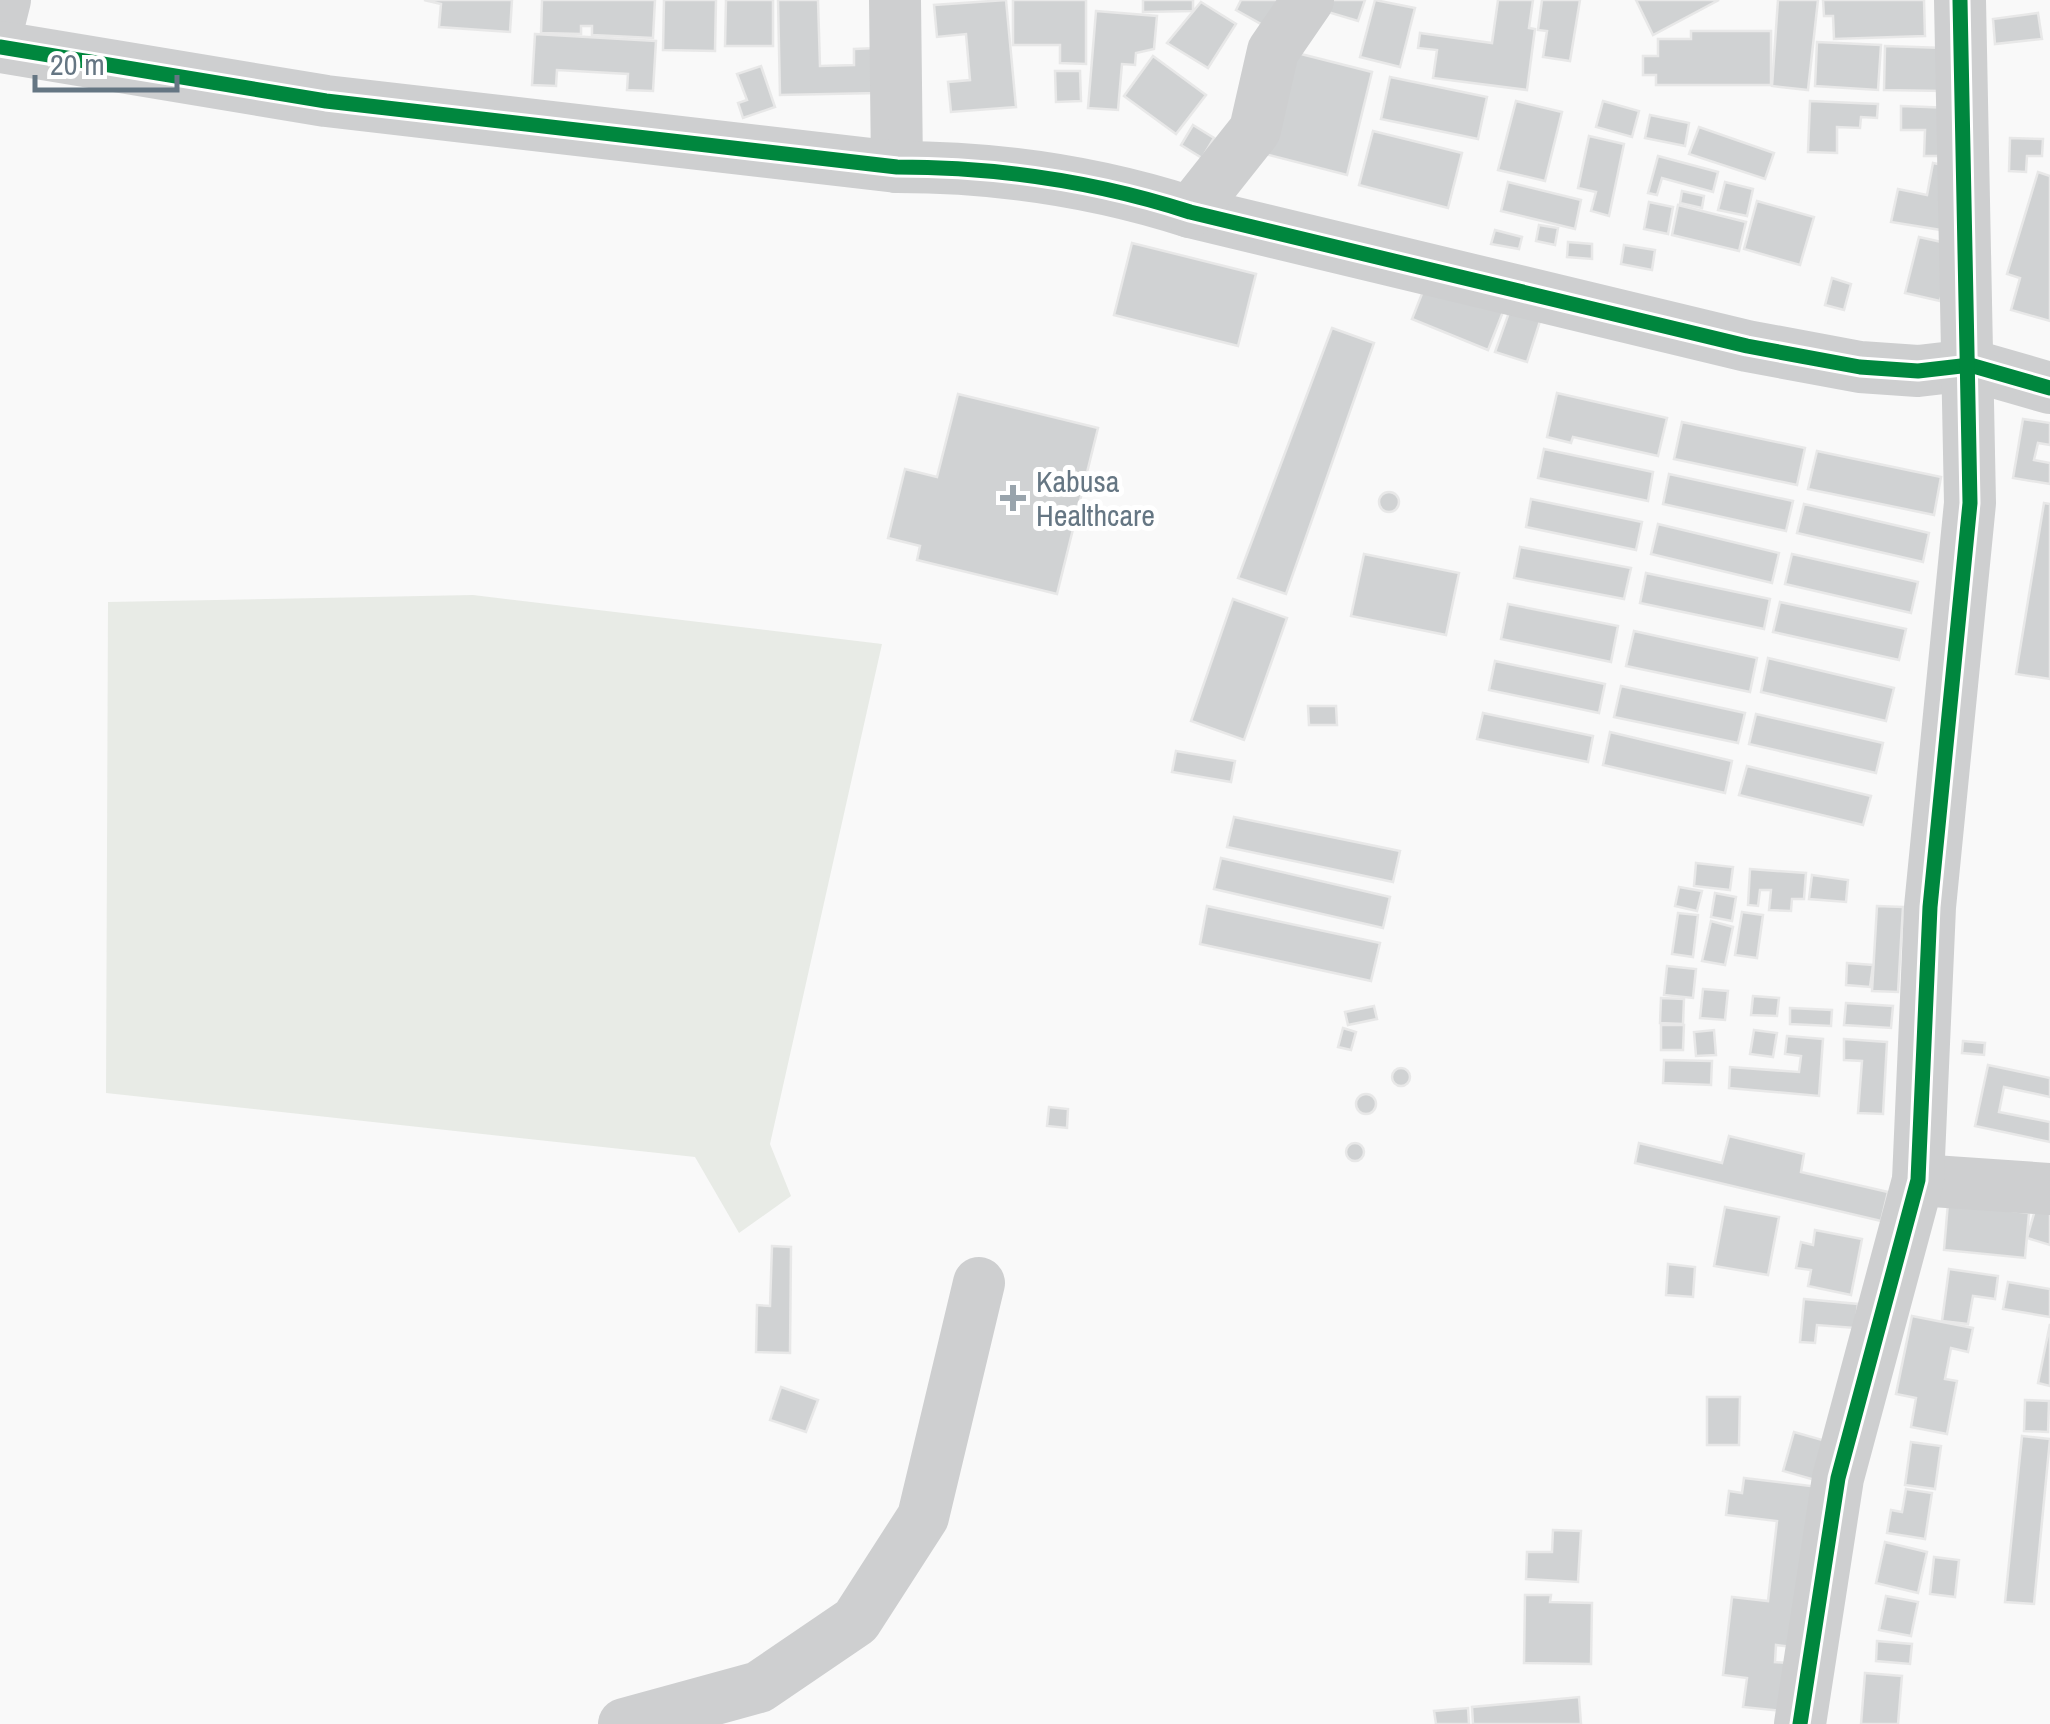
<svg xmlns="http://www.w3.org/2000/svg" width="2050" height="1724" font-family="'Archivo Narrow',sans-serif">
<rect width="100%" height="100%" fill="#f9f9f9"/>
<polygon fill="#e8ebe6" points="473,595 882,644 770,1144 791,1196 739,1233 695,1157 106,1093 108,602"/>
<g fill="#d0d2d3" stroke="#e8e8e8" stroke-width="2.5">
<polygon points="424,0 512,0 510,32 439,27 441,4"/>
<polygon points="542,0 655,0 653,38 592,35 592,26 581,26 581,34 541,33"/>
<polygon points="664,0 716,0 715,51 663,50"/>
<polygon points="726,0 773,0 773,46 725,46"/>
<polygon points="778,0 818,0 820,66 854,65 854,49 877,48 878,93 780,95"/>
<polygon points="1006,0 1016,107 951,112 948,82 970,80 966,34 937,37 934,5"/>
<polygon points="1013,0 1086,0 1086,64 1060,63 1060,45 1013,45"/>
<polygon points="1143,0 1193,0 1193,11 1143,12"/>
<polygon points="1241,0 1293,0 1275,32 1236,10"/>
<polygon points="1324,0 1365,0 1358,21 1321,10"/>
<polygon points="1375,0 1415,8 1400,67 1360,57"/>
<polygon points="1498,0 1533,0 1529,28 1535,29 1527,90 1433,78 1437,50 1418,48 1420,33 1492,43"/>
<polygon points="1542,0 1580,0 1570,61 1543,57 1547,31 1538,30"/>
<polygon points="1636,0 1719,0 1653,35"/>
<polygon points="1778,0 1818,0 1808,90 1772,86"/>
<polygon points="1823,0 1924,0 1925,36 1834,39 1833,16 1824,16"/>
<polygon points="1201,2 1236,24 1208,68 1167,43"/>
<polygon points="1096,11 1157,16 1154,49 1136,53 1135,65 1122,64 1118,110 1088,108"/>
<polygon points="2038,13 2042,39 1995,44 1993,19"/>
<polygon points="1691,31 1771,31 1771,85 1656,85 1656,75 1643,75 1643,56 1658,56 1658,39 1691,39"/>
<polygon points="535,34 656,41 653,91 627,90 628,74 557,70 556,86 532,85"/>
<polygon points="1817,42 1881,45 1878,90 1815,86"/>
<polygon points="1885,46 1944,48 1944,91 1884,90"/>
<polygon points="1297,53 1372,72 1347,175 1261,153"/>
<polygon points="1153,56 1206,95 1176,134 1124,96"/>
<polygon points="761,66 775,107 743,118 738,103 747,100 737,74"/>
<polygon points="1055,71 1080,71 1081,101 1056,102"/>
<polygon points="1390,77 1487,97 1478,139 1381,119"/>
<polygon points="1516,101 1562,112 1545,181 1498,170"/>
<polygon points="1603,101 1639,111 1632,137 1596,127"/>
<polygon points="1810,101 1878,104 1877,118 1861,117 1860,128 1837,127 1837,153 1808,152"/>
<polygon points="1901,106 1952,108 1951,156 1924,156 1925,130 1901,130"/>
<polygon points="1650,115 1689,123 1685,146 1645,138"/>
<polygon points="1193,125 1214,138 1202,158 1181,145"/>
<polygon points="1699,127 1774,153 1765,179 1689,154"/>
<polygon points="1373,131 1462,153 1448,208 1359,185"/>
<polygon points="1589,136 1624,144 1609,216 1591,211 1596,192 1578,188"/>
<polygon points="2010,138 2043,139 2042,156 2027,156 2026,172 2009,171"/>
<polygon points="1658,156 1718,172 1713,192 1662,178 1657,195 1648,193"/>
<polygon points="1933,163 1953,167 1941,230 1891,222 1898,189 1927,195"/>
<polygon points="2038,172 2050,176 2050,321 2011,310 2020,278 2007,274"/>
<polygon points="1508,182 1581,200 1575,229 1501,211"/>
<polygon points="1725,182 1753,189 1747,216 1718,210"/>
<polygon points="1682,191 1704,196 1702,208 1680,203"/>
<polygon points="1757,201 1814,217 1800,265 1744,249"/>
<polygon points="1649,202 1673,207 1668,234 1644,229"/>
<polygon points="1678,205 1746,222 1739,251 1672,235"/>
<polygon points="1539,225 1558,228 1555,245 1536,241"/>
<polygon points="1495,230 1522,237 1519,249 1491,244"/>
<polygon points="1919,237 1955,245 1940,301 1905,293"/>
<polygon points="1568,242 1592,244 1592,259 1567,257"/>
<polygon points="1132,243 1256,274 1238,346 1114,315"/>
<polygon points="1624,245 1655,250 1652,270 1621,264"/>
<polygon points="1429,276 1510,294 1488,350 1412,319"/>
<polygon points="1832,278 1851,284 1844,310 1825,305"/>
<polygon points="1512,304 1542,315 1527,362 1495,352"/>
<polygon points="1332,328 1374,343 1286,594 1238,578"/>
<polygon points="1557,393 1667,418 1658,456 1573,437 1571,443 1547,437"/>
<polygon points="958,394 1098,428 1057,594 917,560 920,546 888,538 905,469 937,477"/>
<polygon points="2023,419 2050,423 2050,445 2038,443 2034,460 2050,463 2050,484 2013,478"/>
<polygon points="1682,422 1805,448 1797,485 1674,459"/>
<polygon points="1544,449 1653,472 1648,501 1538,478"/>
<polygon points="1817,451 1941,477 1934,515 1808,489"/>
<polygon points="1669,474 1793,501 1786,531 1663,504"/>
<circle cx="1389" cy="502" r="10"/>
<polygon points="1531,499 1642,522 1636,550 1526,527"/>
<polygon points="2044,503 2050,504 2050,679 2016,674"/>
<polygon points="1804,504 1929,533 1923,562 1797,533"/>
<polygon points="1658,524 1779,553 1772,583 1651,554"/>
<polygon points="1520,547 1631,568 1624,599 1514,578"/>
<polygon points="1364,554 1459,573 1446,635 1351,616"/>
<polygon points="1792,554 1918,582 1911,613 1785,584"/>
<polygon points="1646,573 1770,599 1764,629 1640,603"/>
<polygon points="1233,599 1287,618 1244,740 1191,721"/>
<polygon points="1780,602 1906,629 1899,660 1773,632"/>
<polygon points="1508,604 1618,626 1611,662 1501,639"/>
<polygon points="1634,631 1757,658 1750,692 1626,666"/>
<polygon points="1768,658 1894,688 1886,721 1761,692"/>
<polygon points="1495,661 1605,684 1599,713 1489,690"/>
<polygon points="1621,686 1745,713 1738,743 1614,717"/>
<polygon points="1308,706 1336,706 1337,725 1309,725"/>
<polygon points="1483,713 1593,736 1588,762 1477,739"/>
<polygon points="1756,714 1883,743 1876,773 1749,744"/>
<polygon points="1610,732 1732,761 1725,793 1603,765"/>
<polygon points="1176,751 1235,761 1231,782 1172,772"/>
<polygon points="1747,766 1871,796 1863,825 1739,795"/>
<polygon points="1234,817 1400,851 1393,882 1227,847"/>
<polygon points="1221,858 1390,897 1383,928 1214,889"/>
<polygon points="1696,863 1733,867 1730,890 1694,886"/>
<polygon points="1750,869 1806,873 1804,899 1792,899 1791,911 1769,910 1771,890 1760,890 1758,906 1748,905"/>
<polygon points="1812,875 1848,880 1846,902 1809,899"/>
<polygon points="1679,887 1702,891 1697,911 1675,906"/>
<polygon points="1715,893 1736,897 1732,921 1711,917"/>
<polygon points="1207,906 1380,943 1371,981 1200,944"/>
<polygon points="1877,906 1903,907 1898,992 1872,991"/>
<polygon points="1742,912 1763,915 1757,958 1735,955"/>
<polygon points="1678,913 1698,915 1693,957 1672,954"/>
<polygon points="1711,921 1733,927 1725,965 1702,961"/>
<polygon points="1847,963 1873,965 1870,987 1846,985"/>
<polygon points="1667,966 1696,969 1693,998 1664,995"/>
<polygon points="1703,989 1728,991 1725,1020 1700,1018"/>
<polygon points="1753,996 1779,998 1777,1016 1751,1015"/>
<polygon points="1661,998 1684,999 1683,1024 1660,1023"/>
<polygon points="1846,1003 1893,1006 1891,1028 1844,1025"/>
<polygon points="1374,1006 1377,1019 1348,1025 1345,1012"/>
<polygon points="1790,1008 1832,1010 1831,1026 1790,1024"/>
<polygon points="1661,1025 1684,1025 1683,1050 1661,1050"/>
<polygon points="1343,1028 1356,1032 1351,1050 1338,1047"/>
<polygon points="1714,1030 1716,1055 1696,1056 1694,1032"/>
<polygon points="1754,1030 1777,1033 1773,1057 1750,1054"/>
<polygon points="1787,1036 1823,1039 1819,1096 1729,1088 1730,1067 1799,1072 1801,1056 1785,1054"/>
<polygon points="1844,1039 1887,1042 1883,1114 1858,1113 1862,1061 1844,1060"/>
<polygon points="1963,1041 1985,1043 1984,1055 1962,1053"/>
<polygon points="1664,1060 1712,1061 1711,1085 1663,1083"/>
<polygon points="1988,1065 2050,1078 2050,1097 2004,1087 1999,1112 2050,1122 2050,1142 1975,1126"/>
<circle cx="1401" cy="1077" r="9"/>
<circle cx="1366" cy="1104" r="10"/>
<polygon points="1049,1107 1068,1109 1067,1128 1047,1126"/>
<polygon points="1729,1136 1804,1154 1801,1172 1888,1192 1881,1221 1635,1163 1639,1143 1722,1163"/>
<circle cx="1355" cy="1152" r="9"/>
<polygon points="2039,1196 2050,1199 2050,1245 2027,1238"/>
<polygon points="1948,1203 2029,1213 2025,1258 1944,1250"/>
<polygon points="1725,1207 1779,1217 1768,1275 1714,1266"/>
<polygon points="1815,1230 1862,1239 1851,1295 1808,1286 1811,1270 1796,1268 1801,1242 1813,1245"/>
<polygon points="772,1246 791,1247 790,1353 756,1352 757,1305 770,1306"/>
<polygon points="1668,1264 1695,1267 1693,1297 1666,1295"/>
<polygon points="1949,1269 1998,1276 1995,1299 1973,1296 1968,1324 1942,1321"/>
<polygon points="2008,1282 2050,1289 2050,1317 2003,1309"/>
<polygon points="1804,1299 1858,1304 1855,1328 1817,1325 1815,1343 1800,1342"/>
<polygon points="1912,1316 1973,1328 1968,1352 1951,1348 1945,1379 1957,1381 1947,1434 1911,1427 1916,1398 1896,1394"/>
<polygon points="2050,1324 2050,1386 2038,1383"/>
<polygon points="781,1387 818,1400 806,1432 770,1420"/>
<polygon points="1707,1397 1740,1397 1739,1445 1707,1445"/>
<polygon points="2025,1400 2049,1401 2048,1432 2024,1431"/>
<polygon points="1794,1432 1826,1441 1815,1480 1783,1471"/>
<polygon points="2022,1436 2050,1439 2034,1604 2005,1602"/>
<polygon points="1911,1442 1941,1446 1935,1489 1905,1485"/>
<polygon points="1744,1478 1819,1487 1801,1648 1776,1645 1775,1662 1788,1663 1783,1711 1743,1707 1747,1678 1723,1675 1732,1597 1768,1601 1777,1521 1726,1515 1729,1491 1742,1493"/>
<polygon points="1906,1489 1932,1493 1925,1539 1887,1533 1891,1510 1902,1512"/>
<polygon points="1553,1530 1581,1531 1578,1582 1526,1579 1527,1552 1552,1552"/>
<polygon points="1885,1542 1927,1552 1918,1593 1876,1583"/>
<polygon points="1934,1557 1959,1560 1955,1597 1930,1594"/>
<polygon points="1525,1595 1551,1595 1550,1602 1592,1603 1591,1664 1524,1663"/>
<polygon points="1886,1596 1918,1602 1911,1636 1879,1630"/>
<polygon points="1877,1641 1912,1644 1910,1664 1876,1661"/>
<polygon points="1865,1673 1902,1676 1898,1724 1861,1724"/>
<polygon points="1579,1697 1581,1724 1473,1724 1472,1707"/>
<polygon points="1468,1708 1469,1724 1436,1724 1434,1711"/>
</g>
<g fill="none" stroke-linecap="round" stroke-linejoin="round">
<g stroke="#cecfd0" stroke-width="52">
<polyline points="895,0 897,167"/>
<polyline points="0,20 5,0"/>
<path d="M0 47 326 101 897 167C998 167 1094 181 1190 212L1747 346 1860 367 1918 371 1970 365 2050 388"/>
<polyline points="1190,212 1255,130 1273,51 1308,0"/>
<polyline points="1918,1180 2050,1189"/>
<polyline points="624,1724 759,1687 856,1621 923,1517 979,1283"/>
<polyline points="1800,1724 1838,1478 1918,1180 1930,907 1970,503 1960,0"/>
</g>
<defs>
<g id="cycleway">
<path d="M0 47 326 101 897 167C998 167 1094 181 1190 212L1747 346 1860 367 1918 371 1970 365 2050 388"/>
<polyline points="1800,1724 1838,1478 1918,1180 1930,907 1970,503 1960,0"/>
</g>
</defs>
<use href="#cycleway" stroke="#fff" stroke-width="21"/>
<use href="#cycleway" stroke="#00873e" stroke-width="15"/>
</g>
<path fill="#99a4ac" stroke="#fff" stroke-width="4" d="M1008 483h10v10h10v10h-10v10h-10v-10h-10v-10h10z"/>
<g text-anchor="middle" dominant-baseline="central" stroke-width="10" stroke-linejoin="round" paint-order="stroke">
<g font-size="30" fill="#657683" stroke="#fff" text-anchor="start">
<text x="1036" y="481">Kabusa<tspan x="1036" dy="34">Healthcare</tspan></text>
</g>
</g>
<path d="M35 75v15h142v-15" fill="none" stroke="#657683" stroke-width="5"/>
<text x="50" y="75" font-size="30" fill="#657683" stroke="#ffffff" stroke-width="8" paint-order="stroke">20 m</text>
</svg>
